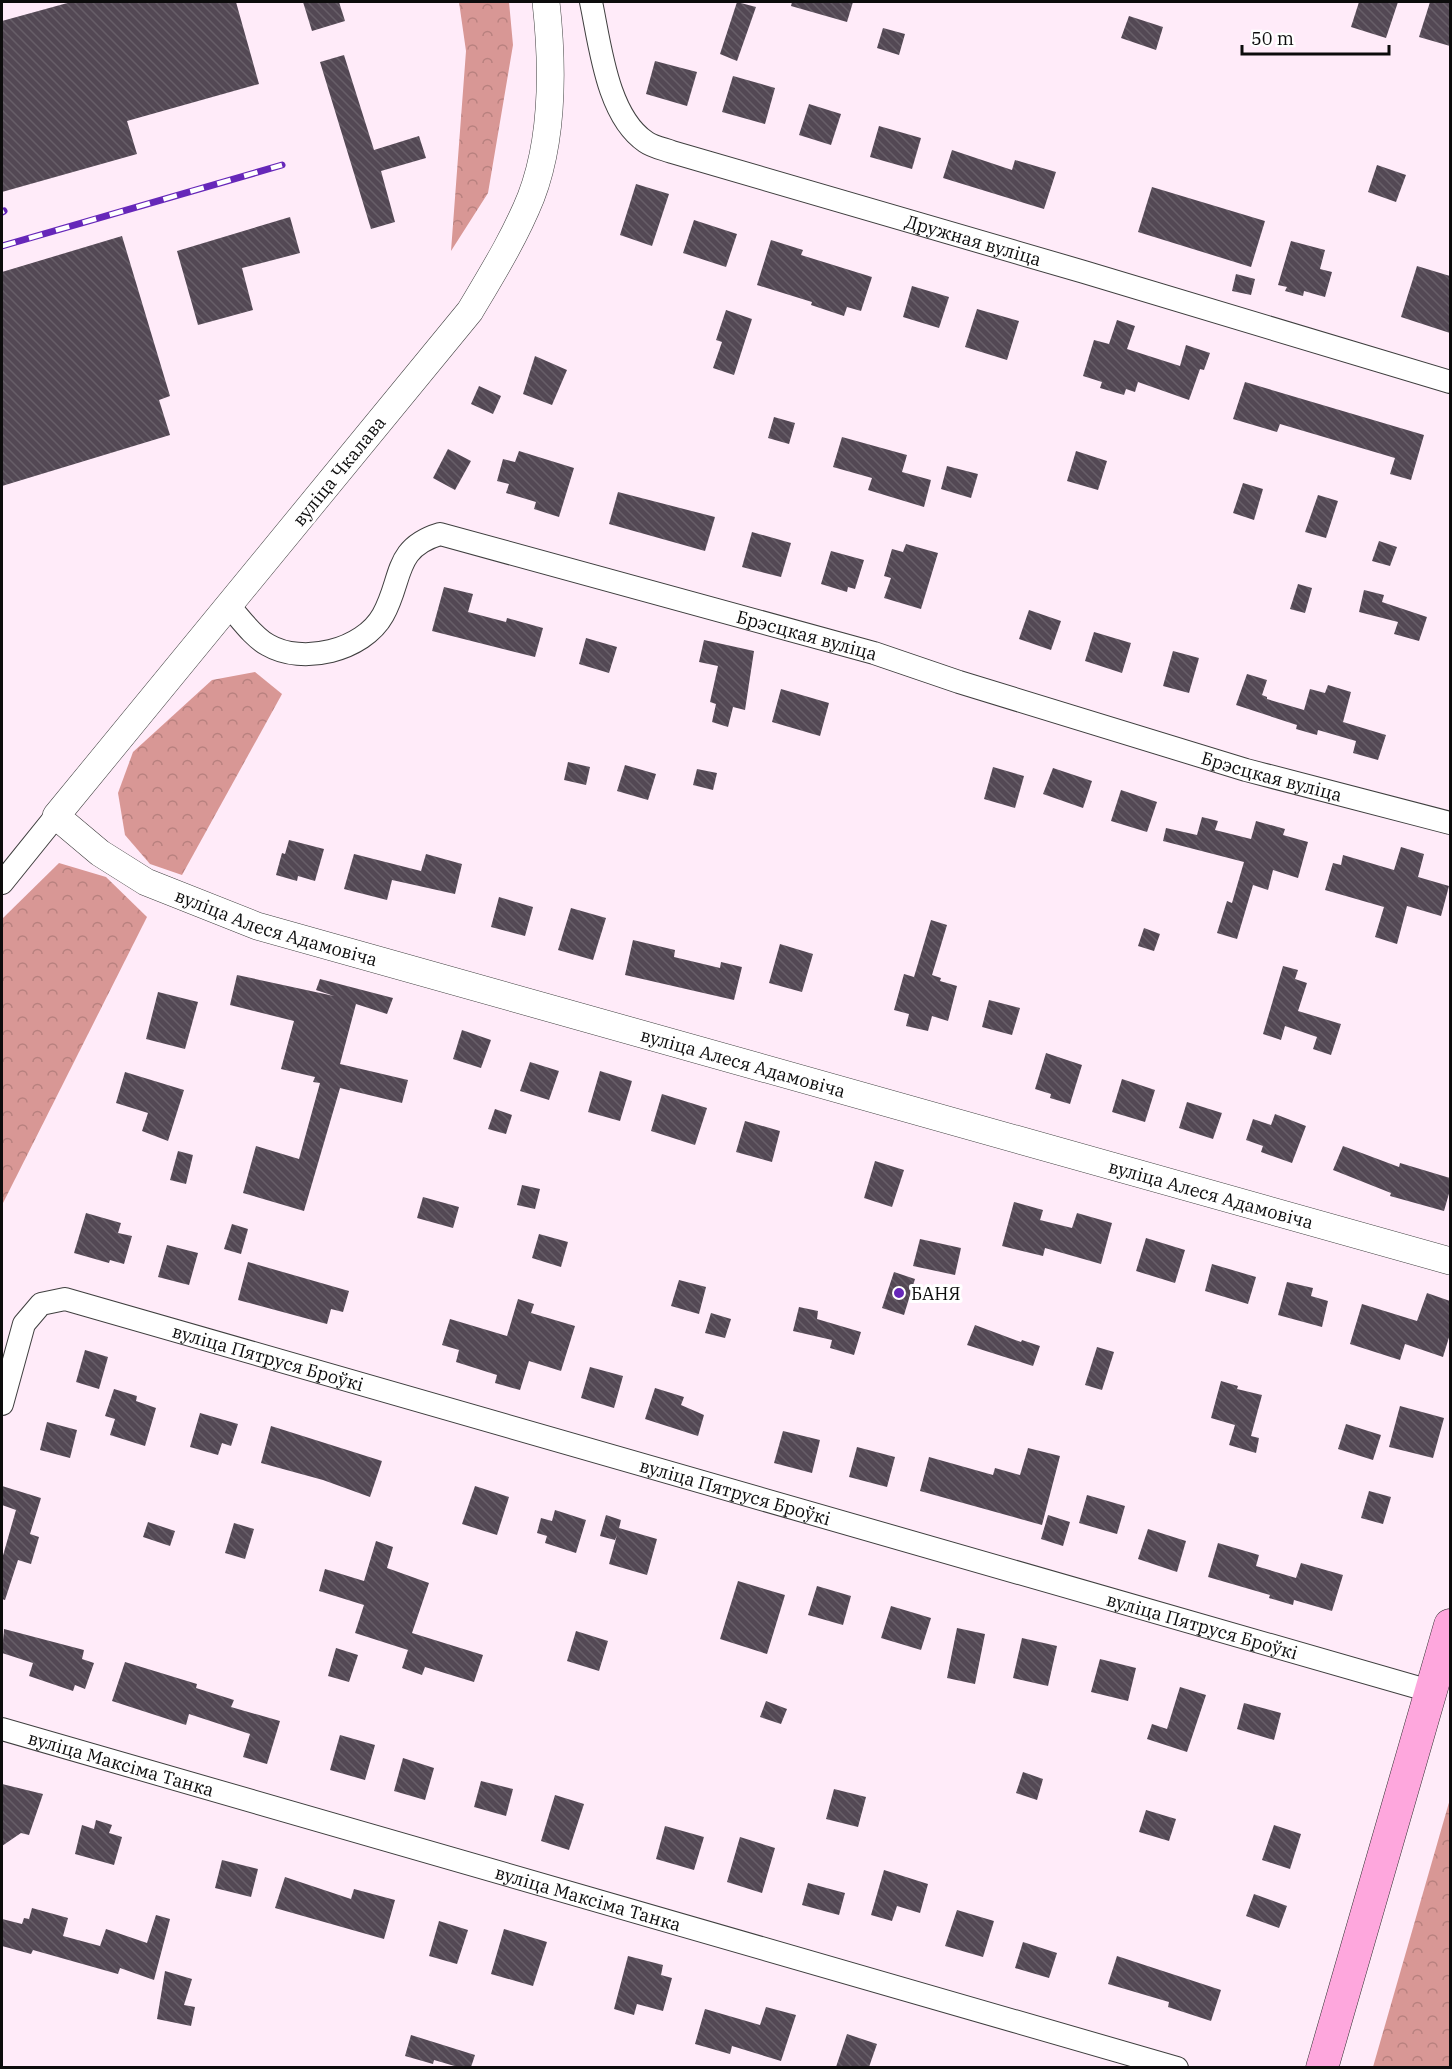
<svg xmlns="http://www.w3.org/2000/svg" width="1452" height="2069" font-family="'IBM Plex Serif',serif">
<defs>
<pattern id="forest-crowns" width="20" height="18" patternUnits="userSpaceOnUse" patternTransform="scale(1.5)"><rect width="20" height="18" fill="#d89795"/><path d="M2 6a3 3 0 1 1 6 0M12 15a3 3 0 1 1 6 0" fill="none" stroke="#b8817f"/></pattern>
<pattern id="building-back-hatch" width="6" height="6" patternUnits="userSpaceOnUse" patternTransform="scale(1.5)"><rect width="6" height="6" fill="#534854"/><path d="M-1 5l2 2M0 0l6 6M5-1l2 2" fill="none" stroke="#675e68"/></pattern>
</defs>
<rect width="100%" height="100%" fill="#ffebf9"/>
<g fill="url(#forest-crowns)">
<polygon points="459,2 509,2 513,45 488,193 451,251 466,51"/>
<polygon points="255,672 282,694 182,875 150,864 125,835 118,793 133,752 212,680"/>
<polygon points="59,863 106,877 147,917 2,1205 2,919"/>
<polygon points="1450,1799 1450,2067 1373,2067"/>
</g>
<g fill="url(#building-back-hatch)">
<polygon points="71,2 236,2 259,84 127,121 137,154 2,192 2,21"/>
<polygon points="303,2 339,2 345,21 312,31"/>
<polygon points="737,2 756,7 737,61 720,54"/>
<polygon points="792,2 853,2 847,22 791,6"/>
<polygon points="1359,2 1398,2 1386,38 1351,27"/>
<polygon points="1430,2 1450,2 1450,46 1419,37"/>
<polygon points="1129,16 1163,27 1156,50 1121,38"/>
<polygon points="883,28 905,34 899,55 877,48"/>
<polygon points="344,55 374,150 419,136 426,158 381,171 395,222 371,229 320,62"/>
<polygon points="655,61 697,72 687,106 646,94"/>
<polygon points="733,76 775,88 765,124 722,112"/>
<polygon points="809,104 841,114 831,145 799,135"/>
<polygon points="879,126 921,138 912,169 870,157"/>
<polygon points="952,150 1012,170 1015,160 1056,172 1044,209 943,178"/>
<polygon points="1377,165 1406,175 1396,202 1368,192"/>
<polygon points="636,184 669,194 652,246 620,235"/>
<polygon points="1152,187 1265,221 1251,267 1138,232"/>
<polygon points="290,217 300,253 242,268 253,310 198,325 177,251"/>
<polygon points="694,220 737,234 726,267 683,253"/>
<polygon points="122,236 170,396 159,400 170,435 2,486 2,272"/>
<polygon points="771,240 803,250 801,255 872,277 861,311 847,307 844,316 811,305 812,302 757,285"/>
<polygon points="1291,241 1325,250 1320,269 1332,272 1325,297 1304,291 1303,296 1285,291 1287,287 1278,285"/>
<polygon points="1417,266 1450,276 1450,333 1401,317"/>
<polygon points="1236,274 1255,279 1251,295 1232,291"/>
<polygon points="912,286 949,297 939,328 903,317"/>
<polygon points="977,309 1019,321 1007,360 965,347"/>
<polygon points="726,310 752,319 734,375 713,368 722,342 716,340"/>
<polygon points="1117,320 1135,326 1127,349 1180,366 1186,345 1210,353 1204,370 1200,369 1189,400 1138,382 1135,392 1126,389 1124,395 1100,388 1102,382 1083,376 1094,340 1109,344"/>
<polygon points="535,356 567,370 552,405 523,394"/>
<polygon points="1245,382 1424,435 1411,480 1390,474 1395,458 1280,424 1277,432 1233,419"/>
<polygon points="479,386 501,396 493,414 471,404"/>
<polygon points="774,417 795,423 789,444 768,438"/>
<polygon points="842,437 907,455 902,472 931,480 924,507 868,490 872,478 833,467"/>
<polygon points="448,449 471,461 455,490 433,478"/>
<polygon points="519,451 574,468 559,517 534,509 536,502 506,493 509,484 497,481 503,459 515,462"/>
<polygon points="1076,451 1107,461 1098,490 1067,481"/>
<polygon points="947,466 978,474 971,498 941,489"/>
<polygon points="1243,483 1263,489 1254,520 1233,513"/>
<polygon points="618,492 715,517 705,551 609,524"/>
<polygon points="1318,495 1338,501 1326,538 1305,532"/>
<polygon points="752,532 791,543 781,577 742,567"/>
<polygon points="1379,541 1397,547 1390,566 1372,561"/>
<polygon points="906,544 938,553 921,609 884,598 891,578 884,576 892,549 903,552"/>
<polygon points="831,551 864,560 855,589 848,587 847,592 821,584"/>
<polygon points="1298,584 1312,588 1305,613 1290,609"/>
<polygon points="444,587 473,594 468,612 506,622 507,618 543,628 535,657 432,631"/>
<polygon points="1364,590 1384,595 1382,602 1427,617 1419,641 1394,634 1398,622 1359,612"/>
<polygon points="1029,610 1061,621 1051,650 1019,639"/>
<polygon points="1094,632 1131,643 1122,673 1085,661"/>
<polygon points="586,638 617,647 609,673 579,664"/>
<polygon points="704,640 754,651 745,710 733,707 728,727 712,722 716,704 710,702 718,666 699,662"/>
<polygon points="1173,651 1199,658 1189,693 1163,686"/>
<polygon points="1247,674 1267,680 1262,695 1267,697 1267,699 1304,710 1310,689 1325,693 1328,685 1351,692 1343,722 1386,735 1378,760 1353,753 1356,741 1318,730 1317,735 1296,729 1297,725 1236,705"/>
<polygon points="781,689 829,703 820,736 772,722"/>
<polygon points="568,762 590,767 586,785 564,780"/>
<polygon points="625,765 656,774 648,800 617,791"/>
<polygon points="993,767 1024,776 1015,808 984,799"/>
<polygon points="1053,768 1092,781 1083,808 1043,794"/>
<polygon points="697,769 717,773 713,790 693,785"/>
<polygon points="1121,790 1157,802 1147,832 1111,821"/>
<polygon points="1202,817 1218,821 1215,830 1251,839 1256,821 1285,829 1283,835 1308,842 1298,878 1273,870 1268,890 1253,885 1237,939 1217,933 1227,901 1232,903 1244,862 1163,841 1166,828 1197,835"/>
<polygon points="289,840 324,849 315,881 298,876 297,881 276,875 282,853 285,854"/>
<polygon points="1401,847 1424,854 1418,877 1449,886 1441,916 1407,906 1397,944 1375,937 1384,907 1325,890 1333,863 1341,865 1343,855 1394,870"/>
<polygon points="354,854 421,871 426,854 462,864 455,894 392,880 387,900 344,889"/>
<polygon points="499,897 533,907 525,936 491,927"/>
<polygon points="571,908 606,918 593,960 558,950"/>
<polygon points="931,920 947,925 932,975 941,978 940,981 957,986 948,1021 932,1016 928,1031 906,1026 909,1014 894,1010 904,974 914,977"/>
<polygon points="1144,928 1160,934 1154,951 1138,946"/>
<polygon points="633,940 675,950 674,957 720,968 721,962 742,967 734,1000 625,975"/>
<polygon points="780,944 813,954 802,992 769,983"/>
<polygon points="1283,966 1298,970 1295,979 1307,983 1298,1011 1341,1024 1331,1055 1313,1049 1317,1037 1285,1026 1281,1040 1263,1034"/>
<polygon points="237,975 334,996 316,990 320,979 393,998 387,1014 356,1004 340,1064 408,1080 402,1103 340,1088 304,1211 243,1193 256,1146 299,1159 320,1083 313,1082 315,1077 281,1069 294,1021 230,1005"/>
<polygon points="158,992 198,1002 185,1049 146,1039"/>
<polygon points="989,1000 1020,1008 1012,1035 982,1027"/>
<polygon points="462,1030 491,1040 481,1068 453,1059"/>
<polygon points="1046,1053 1082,1065 1070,1104 1050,1098 1051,1094 1035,1089"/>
<polygon points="530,1062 559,1071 549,1100 520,1091"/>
<polygon points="600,1071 632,1081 620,1121 588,1112"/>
<polygon points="125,1072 184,1090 168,1141 142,1131 148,1113 116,1103"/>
<polygon points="1122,1079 1155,1090 1145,1122 1112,1112"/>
<polygon points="662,1094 707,1108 695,1145 651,1131"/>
<polygon points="1187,1102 1222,1113 1213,1139 1179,1128"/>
<polygon points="495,1109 512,1115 506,1134 488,1129"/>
<polygon points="1275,1114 1306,1126 1292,1163 1261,1152 1263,1146 1246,1140 1253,1119 1271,1125"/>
<polygon points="745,1121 780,1131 772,1162 736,1152"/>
<polygon points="1343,1146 1399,1167 1400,1163 1450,1178 1450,1190 1444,1211 1390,1196 1391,1193 1333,1170"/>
<polygon points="178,1151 193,1155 186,1184 170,1180"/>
<polygon points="875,1161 904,1170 892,1207 864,1198"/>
<polygon points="522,1185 540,1189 535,1209 517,1205"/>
<polygon points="423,1197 459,1207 453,1228 417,1218"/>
<polygon points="1014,1202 1043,1210 1040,1220 1072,1228 1077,1213 1112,1223 1101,1264 1045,1248 1043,1256 1002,1246"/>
<polygon points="86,1213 121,1223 118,1233 132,1236 124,1264 110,1260 109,1263 74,1253"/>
<polygon points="232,1224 248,1229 241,1254 224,1249"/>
<polygon points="539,1234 568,1242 561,1267 532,1258"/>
<polygon points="1146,1238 1185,1250 1175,1283 1136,1271"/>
<polygon points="920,1239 961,1248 955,1275 913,1266"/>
<polygon points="167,1245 198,1253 189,1285 158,1277"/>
<polygon points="248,1262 349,1291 343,1312 331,1309 327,1324 238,1300"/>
<polygon points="1212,1264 1256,1277 1248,1304 1205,1291"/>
<polygon points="894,1272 915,1279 904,1315 882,1308"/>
<polygon points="679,1280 706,1287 699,1314 671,1306"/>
<polygon points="1287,1282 1313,1288 1311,1296 1328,1301 1322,1327 1278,1315"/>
<polygon points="1427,1293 1450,1301 1450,1334 1443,1357 1405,1344 1400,1360 1350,1344 1362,1304 1417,1321"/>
<polygon points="518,1299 534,1304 531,1313 575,1326 561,1371 529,1361 520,1390 495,1383 497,1375 456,1362 459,1350 442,1345 450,1319 507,1336"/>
<polygon points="799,1307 818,1311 817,1319 861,1332 854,1355 830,1348 832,1340 793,1331"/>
<polygon points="711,1313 731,1319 725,1338 705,1333"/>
<polygon points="975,1325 1021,1342 1022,1340 1040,1346 1033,1366 967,1345"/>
<polygon points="1097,1347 1114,1352 1102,1390 1085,1385"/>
<polygon points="85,1350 108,1357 99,1389 76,1382"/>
<polygon points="590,1367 623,1376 614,1408 581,1398"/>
<polygon points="1221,1381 1238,1386 1237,1389 1262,1395 1251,1436 1259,1438 1256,1453 1229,1445 1235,1425 1211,1418"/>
<polygon points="655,1388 684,1397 681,1405 704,1415 698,1436 645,1419"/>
<polygon points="114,1389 137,1396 136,1401 156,1408 145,1446 110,1435 115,1419 105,1416"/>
<polygon points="1400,1406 1444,1418 1433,1458 1389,1447"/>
<polygon points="200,1413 238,1424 231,1446 222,1443 218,1455 190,1447"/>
<polygon points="47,1422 77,1430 70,1458 40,1450"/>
<polygon points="1346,1424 1381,1435 1373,1460 1338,1449"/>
<polygon points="271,1426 382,1461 370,1497 323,1480 261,1463"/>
<polygon points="783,1431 820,1440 812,1473 774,1463"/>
<polygon points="857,1447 895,1457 887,1487 849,1477"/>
<polygon points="1028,1448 1060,1456 1042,1525 920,1491 929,1457 993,1475 995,1468 1020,1475"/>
<polygon points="2,1486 41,1498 30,1534 39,1537 31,1564 18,1560 5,1600 2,1599 2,1559 16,1510 2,1505"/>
<polygon points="475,1486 509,1497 497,1535 462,1524"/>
<polygon points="1369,1491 1391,1497 1383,1524 1361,1518"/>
<polygon points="1087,1495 1125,1506 1117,1534 1079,1523"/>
<polygon points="555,1510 586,1520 576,1553 545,1543 547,1536 537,1533 541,1518 552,1521"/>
<polygon points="606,1515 621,1520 619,1528 657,1539 647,1575 609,1564 617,1535 615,1540 600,1536"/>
<polygon points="1048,1515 1070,1522 1063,1546 1041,1539"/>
<polygon points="148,1522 175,1531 170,1546 143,1537"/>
<polygon points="234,1523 254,1529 245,1559 225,1553"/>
<polygon points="1148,1529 1186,1541 1177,1572 1138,1559"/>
<polygon points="376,1541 393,1547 387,1568 429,1583 412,1633 483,1655 474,1682 425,1667 422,1675 402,1668 408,1650 355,1633 364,1605 319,1591 325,1569 364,1581"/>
<polygon points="1218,1543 1259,1555 1256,1566 1296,1578 1301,1563 1343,1575 1332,1611 1294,1600 1293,1605 1269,1598 1270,1595 1208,1577"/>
<polygon points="738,1581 785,1595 767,1654 720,1639"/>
<polygon points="817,1586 851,1596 843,1625 808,1615"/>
<polygon points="891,1606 931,1618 921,1650 881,1638"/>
<polygon points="957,1628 985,1634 975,1684 947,1678"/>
<polygon points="4,1629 84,1650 82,1659 94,1663 85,1689 75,1685 73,1691 29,1676 33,1663 2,1653"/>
<polygon points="576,1631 608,1641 599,1671 567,1661"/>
<polygon points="1022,1638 1057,1646 1048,1686 1013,1678"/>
<polygon points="336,1648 358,1655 349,1682 328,1676"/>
<polygon points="1100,1659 1136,1668 1128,1701 1091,1692"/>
<polygon points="125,1662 197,1684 196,1688 234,1700 231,1707 280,1721 267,1764 243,1757 250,1734 189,1714 186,1725 112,1701"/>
<polygon points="1180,1687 1206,1695 1187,1752 1147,1739 1152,1724 1167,1729"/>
<polygon points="766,1701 787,1709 781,1724 760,1717"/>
<polygon points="1244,1703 1281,1713 1274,1740 1237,1729"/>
<polygon points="340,1735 375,1745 365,1780 330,1770"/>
<polygon points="403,1758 434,1768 425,1800 394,1791"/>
<polygon points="1023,1772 1043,1779 1037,1800 1016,1793"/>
<polygon points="481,1781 513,1789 506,1816 474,1807"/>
<polygon points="2,1784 43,1794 29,1835 21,1833 2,1846"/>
<polygon points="834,1789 866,1797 858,1827 826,1819"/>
<polygon points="555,1795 584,1804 569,1850 541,1841"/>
<polygon points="1146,1810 1176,1819 1169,1841 1139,1832"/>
<polygon points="96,1820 112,1825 109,1833 122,1837 114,1865 75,1854 82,1825 94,1829"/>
<polygon points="1274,1825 1301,1834 1290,1869 1262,1860"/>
<polygon points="665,1826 704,1837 694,1870 656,1859"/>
<polygon points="740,1837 775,1848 762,1893 727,1882"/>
<polygon points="222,1860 258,1869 251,1897 215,1888"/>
<polygon points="884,1870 928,1884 920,1913 897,1906 892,1921 871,1915"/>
<polygon points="285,1877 351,1899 354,1889 395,1900 384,1939 275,1908"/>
<polygon points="808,1883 845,1893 839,1915 802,1905"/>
<polygon points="1254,1894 1287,1906 1279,1928 1246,1916"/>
<polygon points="32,1908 68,1918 63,1936 100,1946 106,1929 147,1943 156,1915 170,1919 154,1980 120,1968 118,1974 33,1950 31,1954 2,1946 2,1919 22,1924 24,1918 29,1919"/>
<polygon points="957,1910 994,1921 983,1957 945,1946"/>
<polygon points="439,1921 468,1930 457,1964 429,1956"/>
<polygon points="504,1929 547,1942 533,1986 491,1974"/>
<polygon points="1023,1942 1057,1953 1049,1978 1015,1968"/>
<polygon points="628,1956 663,1965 661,1975 672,1978 663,2011 637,2004 634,2015 614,2009"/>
<polygon points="1117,1956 1221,1990 1211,2021 1168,2007 1169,2002 1108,1984"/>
<polygon points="165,1971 192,1979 184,2005 195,2007 191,2026 157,2019"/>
<polygon points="766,2007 796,2015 781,2061 732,2046 730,2054 695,2044 705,2009 760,2025"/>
<polygon points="847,2034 877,2044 869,2067 836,2067"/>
<polygon points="411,2035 475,2055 471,2067 458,2067 434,2060 433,2064 405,2056"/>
</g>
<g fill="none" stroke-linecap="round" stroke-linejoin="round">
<defs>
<g id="minor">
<path id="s1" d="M591 2C600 44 607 116 646 142 653 147 664 149 672 152L1084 272 1450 382"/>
<path id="s2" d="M229 606C240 618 253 637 268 645 302 665 363 651 383 615 403 579 393 548 440 534L874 653 959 682 1246 770 1450 823"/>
<polyline points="2,883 56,816"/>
<path id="s3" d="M2 1404 24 1324 41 1304 65 1299 1430 1691"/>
<path id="s4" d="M2 1729 1177 2068"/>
</g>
<g id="tertiary">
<path id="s5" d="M546 2C553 65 554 137 531 197 515 237 492 274 470 311L56 816 100 853 146 882 257 926 1450 1261"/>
</g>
<polyline id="secondary" points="1322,2068 1450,1625"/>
</defs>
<use href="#minor" stroke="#3f3f3f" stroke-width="24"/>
<use href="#tertiary" stroke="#3f3f3f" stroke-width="28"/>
<use href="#secondary" stroke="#2e2e2e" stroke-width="33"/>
<use href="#minor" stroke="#fff" stroke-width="22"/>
<use href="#tertiary" stroke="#fff" stroke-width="27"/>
<use href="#secondary" stroke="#fea7dd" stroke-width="32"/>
<defs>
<g id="rail">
<polyline points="2,212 4,211"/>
<polyline points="2,246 282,165"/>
</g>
</defs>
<use href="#rail" stroke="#6627b9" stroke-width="7"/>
<use href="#rail" stroke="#fff" stroke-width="4.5" stroke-dasharray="14" stroke-linecap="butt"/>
</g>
<circle fill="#6627b9" stroke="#fff" stroke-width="2" cx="899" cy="1293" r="6"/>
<g text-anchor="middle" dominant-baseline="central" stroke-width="6" stroke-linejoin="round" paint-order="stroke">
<g font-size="18" fill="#0c0c0c" stroke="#fff">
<text stroke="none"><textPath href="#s1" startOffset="496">Дружная вуліца</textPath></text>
<text transform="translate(339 471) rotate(-51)">вуліца Чкалава</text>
<text stroke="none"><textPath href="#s2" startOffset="670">Брэсцкая вуліца</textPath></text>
<text stroke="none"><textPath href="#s2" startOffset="1156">Брэсцкая вуліца</textPath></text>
<text stroke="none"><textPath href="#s5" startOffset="1230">вуліца Алеся Адамовіча</textPath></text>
<text stroke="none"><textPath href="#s5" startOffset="1716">вуліца Алеся Адамовіча</textPath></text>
<text stroke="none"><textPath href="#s5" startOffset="2202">вуліца Алеся Адамовіча</textPath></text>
<text stroke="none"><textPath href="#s3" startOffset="345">вуліца Пятруся Броўкі</textPath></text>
<text stroke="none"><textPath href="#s3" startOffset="831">вуліца Пятруся Броўкі</textPath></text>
<text stroke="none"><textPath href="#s3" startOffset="1317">вуліца Пятруся Броўкі</textPath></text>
<text stroke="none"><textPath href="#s4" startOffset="124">вуліца Максіма Танка</textPath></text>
<text stroke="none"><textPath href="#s4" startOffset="610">вуліца Максіма Танка</textPath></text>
</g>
<g font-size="18" fill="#0c0c0c" stroke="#fff" text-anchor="start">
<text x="911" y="1293">БАНЯ</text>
</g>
</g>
<rect width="1452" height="2069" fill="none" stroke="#0c0c0c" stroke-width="6"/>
<path d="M1242 45v9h147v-9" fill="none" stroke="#0c0c0c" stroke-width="3"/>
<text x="1251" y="45" font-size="18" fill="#0c0c0c" stroke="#ffffff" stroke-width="4.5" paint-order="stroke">50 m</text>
</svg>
